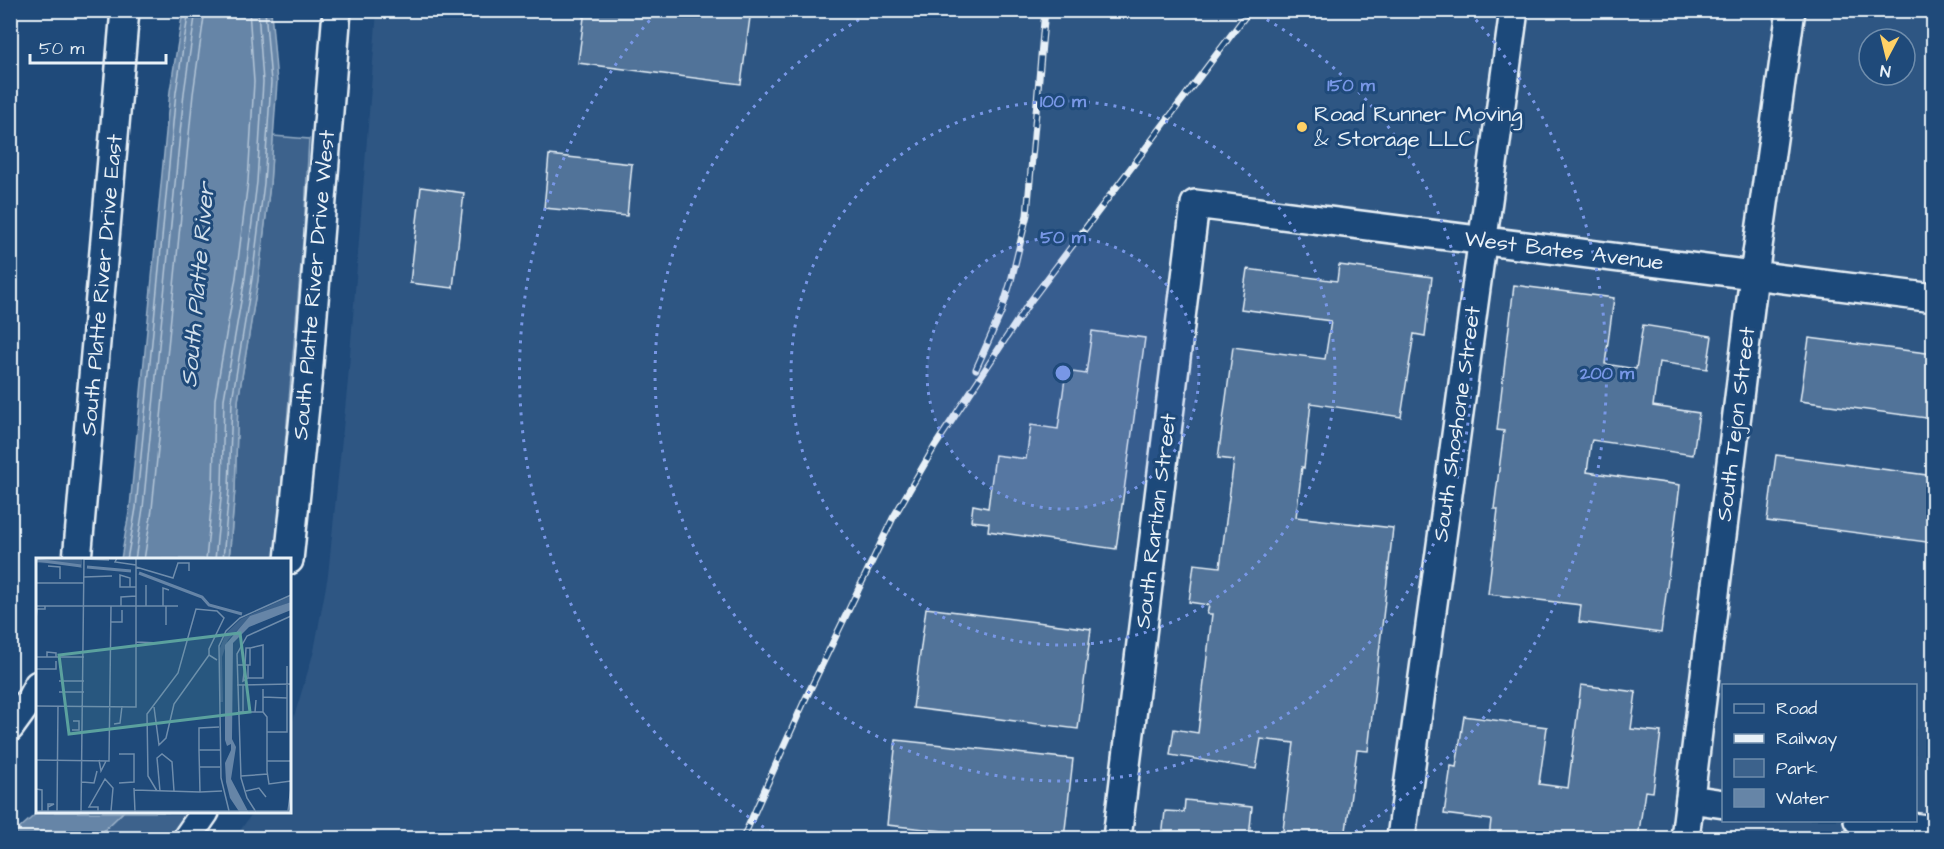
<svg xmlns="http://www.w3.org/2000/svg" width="1944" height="849" font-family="'Architects Daughter',sans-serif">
<rect width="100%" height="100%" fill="#1f4a7a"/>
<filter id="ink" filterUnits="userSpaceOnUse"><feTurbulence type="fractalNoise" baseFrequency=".0167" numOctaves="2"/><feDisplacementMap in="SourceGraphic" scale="12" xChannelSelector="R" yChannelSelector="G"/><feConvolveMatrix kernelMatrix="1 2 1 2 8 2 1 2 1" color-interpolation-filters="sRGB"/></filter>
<g filter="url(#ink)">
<path fill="#2e5683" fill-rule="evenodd" d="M377 11H1933V838H235L253 812H290V730L314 651 328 575 348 380ZM1869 39H1905V75H1869ZM1724 686H1916V820H1724Z"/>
<g fill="#3c628c" stroke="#92aac2" stroke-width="1.5">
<polygon points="273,136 309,139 304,230 275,559 229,560 235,489 238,401 258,280 270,184"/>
<polygon points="123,812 189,812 169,838 96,838"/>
</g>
<g fill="#6685a7" stroke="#9ab0c7" stroke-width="1.5">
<polygon points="183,11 271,11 277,82 270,184 258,280 238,401 235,489 229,559 121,559 130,507 170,91"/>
<polygon points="38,812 123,812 96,838 11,838 11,836"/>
</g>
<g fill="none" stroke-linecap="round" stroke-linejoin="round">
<g stroke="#b4c6d8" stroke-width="1.5">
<polyline points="127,560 136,508 176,92 189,10"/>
<polyline points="135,560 143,508 184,93 196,10"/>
<polyline points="144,560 152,509 193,94 205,10"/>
<polyline points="206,560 213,488 215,399 236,277 248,181 254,82 249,10"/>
<polyline points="215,560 222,488 224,399 245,278 257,182 263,82 258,10"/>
<polyline points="223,560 229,489 232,400 252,279 264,183 271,82 265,10"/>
</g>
</g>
<g fill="#517399" stroke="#e8f1f8" stroke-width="1.5">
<polygon points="585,10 751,10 741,84 578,63"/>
<polygon points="549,155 632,164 627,216 544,208"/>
<polygon points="421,187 464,193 453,288 410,283"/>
<polygon points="1339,265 1432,277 1425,336 1414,334 1401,417 1311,403 1304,468 1302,467 1296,517 1393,528 1368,751 1357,750 1345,838 1282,838 1294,743 1261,739 1256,769 1170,755 1174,729 1198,733 1212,614 1207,614 1209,605 1189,602 1194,564 1220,567 1234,460 1218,458 1233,347 1325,359 1331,321 1241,309 1247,269 1337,281"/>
<polygon points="1514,285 1614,298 1605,364 1636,369 1643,325 1712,336 1707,369 1659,362 1653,406 1699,413 1693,455 1592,440 1591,443 1587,472 1680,485 1661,633 1579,622 1581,605 1488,594 1498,509 1494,509 1504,431 1497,430"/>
<polygon points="1092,331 1145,338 1116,549 988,531 989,523 971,521 973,505 988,508 995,455 1026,459 1031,425 1058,429 1066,371 1086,374"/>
<polygon points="1809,338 1934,354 1934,419 1800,401"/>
<polygon points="1776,455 1934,476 1934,543 1767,521"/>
<polygon points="926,608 1091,629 1078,729 913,708"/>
<polygon points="1581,685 1636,692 1631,729 1661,732 1653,792 1645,791 1638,838 1489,838 1491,820 1444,814 1451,766 1456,767 1464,716 1547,727 1539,784 1568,788"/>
<polygon points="896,740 1073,759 1064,838 1010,838 887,825"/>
<polygon points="1185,800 1252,807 1249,838 1162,838 1165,811 1184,812"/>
</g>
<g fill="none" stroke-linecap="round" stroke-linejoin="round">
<defs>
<g id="minor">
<polyline points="77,560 125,10"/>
<polyline points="289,560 308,377 337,10"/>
<polyline points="10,727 31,698 38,685"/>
<polyline points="1690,799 1724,804"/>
<polyline points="1858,820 1934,830"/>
<polyline points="187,838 205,812"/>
<polyline points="1117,838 1195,204 1934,298"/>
<polyline points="1401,838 1514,10"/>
<polyline points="1685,838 1754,275 1791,10"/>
</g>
</defs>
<use href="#minor" stroke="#e8f1f8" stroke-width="32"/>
<use href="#minor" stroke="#1f4a7a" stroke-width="27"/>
<defs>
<g id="rail">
<polyline points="976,369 1001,313 1011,281 1027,215 1045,10"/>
<polyline points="743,838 804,702 893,518 935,446 1029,303 1250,10"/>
</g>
</defs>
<use href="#rail" stroke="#e8f1f8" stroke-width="7"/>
<use href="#rail" stroke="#1f4a7a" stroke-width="4.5" stroke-dasharray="14" stroke-linecap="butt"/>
</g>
</g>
<circle cx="1063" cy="373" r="136" fill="#7897e6" fill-opacity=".12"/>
<g fill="none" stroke="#7897e6" stroke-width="3" stroke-dasharray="3 6">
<circle cx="1063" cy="373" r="136"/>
<circle cx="1063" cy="373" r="272"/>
<path d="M1251 11A408 408 0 1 1 875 11"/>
<path d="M779 837A544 544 0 0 1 656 13M1470 13A544 544 0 0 1 1347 837"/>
</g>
<circle fill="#ffd166" stroke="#1f4a7a" stroke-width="2" cx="1302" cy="127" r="6"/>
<g text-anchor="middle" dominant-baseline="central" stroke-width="6" stroke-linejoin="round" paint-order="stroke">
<g font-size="22" fill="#e8f1f8" stroke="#1f4a7a" text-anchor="start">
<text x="1314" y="114">Road Runner Moving<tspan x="1314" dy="25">&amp; Storage LLC</tspan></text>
</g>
<g font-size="22" fill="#e8f1f8" stroke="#1f4a7a">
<text transform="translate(1564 251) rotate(7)">West Bates Avenue</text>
<text transform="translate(102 285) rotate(-85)">South Platte River Drive East</text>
<text transform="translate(314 285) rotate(-85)">South Platte River Drive West</text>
<text transform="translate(1457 424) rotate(-82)">South Shoshone Street</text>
<text transform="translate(1736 424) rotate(-83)">South Tejon Street</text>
<text transform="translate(1156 521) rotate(-83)">South Raritan Street</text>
</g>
<g font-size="24" font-style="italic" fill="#d4e1ec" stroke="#1f4a7a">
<text transform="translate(198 285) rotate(-85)">South Platte River</text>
</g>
</g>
<g transform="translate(36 558)">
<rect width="255" height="255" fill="#1f4a7a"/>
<path d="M0 0H46V10L33 6 0 5ZM255 38V44L213 60 192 82 186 99 187 144H184V90L190 75 205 61Z" fill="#3c628c"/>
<path d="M255 44V52L213 69 197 85 196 181 200 189 195 221 213 255H204L194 240 190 224 189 205 195 192V186L191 188 189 182V87L214 58Z" fill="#6685a7"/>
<path fill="none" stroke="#6685a7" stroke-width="3" d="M0 2 45 8M51 9 95 13M103 15 166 39 173 47 206 56"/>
<path fill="none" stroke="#6f8dac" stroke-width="1.5" d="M81 0 79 4 100 7M48 1 73 2M12 8 24 9V21M100 9 137 20 142 5H153V13M48 19 76 18M0 25H48M110 27V48M94 29V20L84 17V29H100M0 48H142M85 48V39L100 38M127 48V30L133 32M0 61 1 51H9V48M75 64H86V52M130 67V48M100 84 123 85M0 99H48M11 99V94L20 95V99M201 107H214V90L227 87V120H212V107M209 107 207 123 212 120M209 107 210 90H214M251 108V174H231V213L233 226 255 223M0 111H20V103M23 123H48M201 127 255 126M23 134H48M227 139 251 140M0 148 100 149V0M118 149 123 187 130 180 138 146 173 97M202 154H207V127M207 154H219L220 142M219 154H227V131M227 154 231 159V174M78 166 84 165 86 148M183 169 163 170V192H184M36 172H43V163H37M163 192 164 234 186 233M0 202 73 203 75 48M63 202 65 213 70 203M231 203H255M164 209H184M205 218 232 216M46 224 58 225 61 213M83 225 98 224V196H83M98 230 99 254M0 231 6 232V253M98 232 164 234M121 233 112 218 111 156 142 115 160 51 181 53 188 60 173 91V97L181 102M124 233 121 200 126 196 136 204 138 233M210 233 223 230 230 239M0 253H255M12 253V246H18L12 249M21 253 22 148M62 253V249H53L69 221 77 230 75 253M193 253 185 220 183 88 190 73 204 60 255 37M252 253 255 230M220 254 211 240 205 220 201 96 211 78 255 58M45 255 48 0"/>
<path fill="#5ba19e" fill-opacity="0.15" stroke="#5ba19e" stroke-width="3" d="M204 75 214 154 33 176 23 97Z"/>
<rect width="255" height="255" fill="none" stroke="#e8f1f8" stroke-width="3"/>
</g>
<circle cx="1063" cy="373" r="9" fill="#7897e6" stroke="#1f4a7a" stroke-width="3"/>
<g font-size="18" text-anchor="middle" font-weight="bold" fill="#7897e6" stroke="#1f4a7a" stroke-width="6" stroke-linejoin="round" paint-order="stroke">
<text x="1351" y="91">150 m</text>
<text x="1063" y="107">100 m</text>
<text x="1063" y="243">50 m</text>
<text x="1607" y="379">200 m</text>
</g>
<rect width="1944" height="849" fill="none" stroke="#1f4a7a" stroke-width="36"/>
<rect x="18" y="18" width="1908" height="813" fill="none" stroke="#e8f1f8" stroke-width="2" filter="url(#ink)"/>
<rect x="1722" y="684" width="195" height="138" fill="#1f4a7a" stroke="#6f8dac" stroke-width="1.5"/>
<rect x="1734" y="704" width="30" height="9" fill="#1f4a7a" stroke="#6f8dac" stroke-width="1.5"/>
<text x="1776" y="714" font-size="18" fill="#e8f1f8">Road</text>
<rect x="1734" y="734" width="30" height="9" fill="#e8f1f8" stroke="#6f8dac" stroke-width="1.5"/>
<text x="1776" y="744" font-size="18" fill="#e8f1f8">Railway</text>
<rect x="1734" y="759" width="30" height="18" fill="#3c628c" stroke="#6f8dac" stroke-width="1.5"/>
<text x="1776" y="774" font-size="18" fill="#e8f1f8">Park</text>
<rect x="1734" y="789" width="30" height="18" fill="#6685a7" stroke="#6f8dac" stroke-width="1.5"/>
<text x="1776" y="804" font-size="18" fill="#e8f1f8">Water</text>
<g transform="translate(1887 57) rotate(187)"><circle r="28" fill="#1f4a7a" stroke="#6f8dac" stroke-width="1.5"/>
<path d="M0-4.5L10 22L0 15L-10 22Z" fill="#ffd166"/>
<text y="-9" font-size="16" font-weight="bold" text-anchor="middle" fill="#e8f1f8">N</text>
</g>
<path d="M30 54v9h136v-9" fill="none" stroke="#e8f1f8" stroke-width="3"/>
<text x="39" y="54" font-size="18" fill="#e8f1f8" stroke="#1f4a7a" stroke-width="4.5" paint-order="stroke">50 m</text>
</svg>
